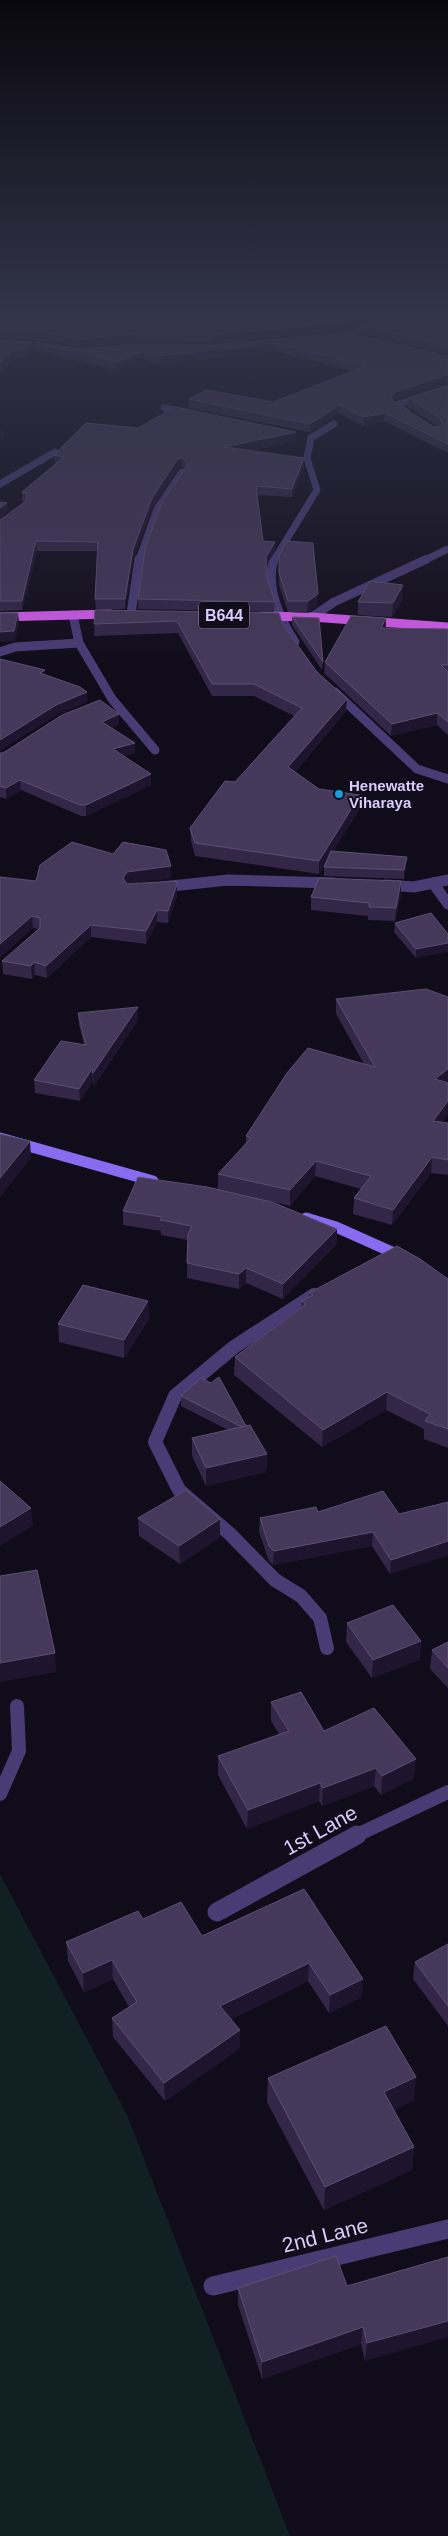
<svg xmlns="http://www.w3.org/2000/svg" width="448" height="2536" font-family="Helvetica,sans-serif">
<rect width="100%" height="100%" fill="#110c1a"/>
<polygon fill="#102023" points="0,1874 127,2115 290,2536 0,2536"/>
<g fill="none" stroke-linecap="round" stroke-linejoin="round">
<g stroke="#493c75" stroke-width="7">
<polyline points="334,336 347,335 400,312"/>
<polyline points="164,408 186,412"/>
<polyline points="406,412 396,405 448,388"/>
<polyline points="0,484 55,452"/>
<polyline points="139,560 157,509 182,472"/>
<polyline points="274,560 317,490 307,458 311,438 334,424"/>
<polyline points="425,560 448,549"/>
</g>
<g stroke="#493c75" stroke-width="9">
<path d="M274 559C265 586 280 619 295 642"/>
<polyline points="131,614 139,559"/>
<polyline points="73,615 79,643 112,699 155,750"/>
<polyline points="312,617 334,602 427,559"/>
<polyline points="0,652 15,647 79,643"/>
<polyline points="335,692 417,769 448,779"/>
<polyline points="223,881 248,881"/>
<polyline points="445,881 448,880"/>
</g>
<g stroke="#493c75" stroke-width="11">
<polyline points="433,883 448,904"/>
<polyline points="386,885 414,887 448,880"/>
<polyline points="162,887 228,880 334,883"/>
<polyline points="312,1297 316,1294"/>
</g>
<g stroke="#493c75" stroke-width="14">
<polyline points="314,1295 234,1347 175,1396 155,1442 179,1490 230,1534 275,1580 301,1596 320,1618 327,1648"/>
<polyline points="0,1794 19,1751 17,1706"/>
<polyline points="355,1836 448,1792"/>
</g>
<g stroke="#493c75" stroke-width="19">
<polyline points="217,1912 357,1835"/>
<polyline points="213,2286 448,2229"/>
</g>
<g stroke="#896bf0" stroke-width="11">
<polyline points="0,1138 153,1181"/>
<polyline points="306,1218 336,1227 403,1257"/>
</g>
<g stroke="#d55cef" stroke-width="9">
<polyline points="262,616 312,617 448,627"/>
<polyline points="0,617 110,614"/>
</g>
</g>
<g fill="#332647">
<polygon points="0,312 346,330 212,343 137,342 80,347 50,341 0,338"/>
<polygon points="448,312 448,354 364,334 364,326"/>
<polygon points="347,333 448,356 448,384 446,383 394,400 393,401 434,427 439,427 408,407 409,398 448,386 448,453 384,421 364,426 338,413 310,432 189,408 189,399 273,402 353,371 275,351 161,364 144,360 116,370 34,350 34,342 80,349 212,345"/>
<polygon points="0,340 33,350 24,358 15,357 0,372"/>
<polygon points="138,428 296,432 296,440 249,451 304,467 292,497 257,495 263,541 275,542 275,551 266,565 267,578 275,602 274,612 138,609 138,599 185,468 182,467 178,469 152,507 133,558 125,609 96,609 95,599 97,551 37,551 22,610 0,611 0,520 25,502 22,501 22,492 55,464 54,455"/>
<polygon points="279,556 317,606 307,613 288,612 279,585"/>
<polygon points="403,599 392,617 358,615 358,602"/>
<polygon points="95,610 282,623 346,711 295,772 319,789 360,808 333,851 407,857 406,865 404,879 324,876 324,867 327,861 319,874 195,856 191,841 190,828 235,782 294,716 254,696 212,696 178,633 94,636"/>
<polygon points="292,617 323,662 322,670 292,625"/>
<polygon points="386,628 448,629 448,735 437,725 391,736 324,673 325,662"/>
<polygon points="119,724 111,728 135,743 135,753 124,757 151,785 86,816 81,816 21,790 6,799 0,797 0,753 3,753"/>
<polygon points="0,877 36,881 171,878 127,884 177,896 168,923 157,922 146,944 91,937 47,978 35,975 32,979 3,974 2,961 38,929 33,928 0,957"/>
<polygon points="401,894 395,921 368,920 368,916 311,910 311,897"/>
<polygon points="431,913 416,958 394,932 395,923"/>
<polygon points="448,997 448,1114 442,1122 448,1123 448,1175 431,1173 392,1225 353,1214 354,1198 361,1189 315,1176 290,1206 218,1189 218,1174 246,1144 246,1136 364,1064 336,1014 336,999"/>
<polygon points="78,1013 138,1020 94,1086 93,1081 80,1101 35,1093 34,1080 84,1045 79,1025"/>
<polygon points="123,1211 337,1244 283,1299 246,1283 239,1289 187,1278 188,1240 161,1235 161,1231 123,1225"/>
<polygon points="448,1279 448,1448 424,1439 424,1429 386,1410 322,1447 234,1375 235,1357 301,1307 302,1301 309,1297 309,1293"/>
<polygon points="148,1301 149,1319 124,1358 59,1342 58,1324"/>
<polygon points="181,1396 246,1426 267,1454 266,1472 206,1486 192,1456 192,1438 228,1430 181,1406"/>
<polygon points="448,1502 448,1555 390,1574 372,1546 273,1565 269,1561 259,1532 260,1518 318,1512 399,1514"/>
<polygon points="138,1518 220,1537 180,1564 139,1536"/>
<polygon points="347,1623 421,1641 419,1660 372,1678 346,1642"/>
<polygon points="448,1642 448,1688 430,1669 432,1650"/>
<polygon points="271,1702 324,1731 414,1778 381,1795 374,1786 322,1806 319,1801 247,1829 218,1775 218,1756 279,1734 271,1721"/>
<polygon points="304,1889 362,1997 329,2013 308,1981 231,2019 240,2048 165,2101 113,2037 112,2018 129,2007 113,1979 84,1992 68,1961 66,1942 143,1919 202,1936"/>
<polygon points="448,1944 448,2026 413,1979 415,1962"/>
<polygon points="268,2078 414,2100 394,2110 414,2147 412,2170 324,2210 267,2102"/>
<polygon points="448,2257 365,2361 361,2344 262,2379 238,2305 238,2288 347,2286"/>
</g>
<g fill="#1e142d">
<polygon points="371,312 389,312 346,330 212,343 212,335"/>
<polygon points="137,334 137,342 80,347 80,339"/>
<polygon points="33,342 33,350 24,358 24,350"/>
<polygon points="275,343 275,351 161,364 161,356"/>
<polygon points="15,349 15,357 0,372 0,363"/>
<polygon points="143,352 144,360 116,370 116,362"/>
<polygon points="447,375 446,383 394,400 391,405 391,397 395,392"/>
<polygon points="339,405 338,413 310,432 310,424"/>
<polygon points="385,413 384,421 364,426 364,417"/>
<polygon points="3,429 4,438 0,441 0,432"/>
<polygon points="296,432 296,440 224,456 224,447"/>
<polygon points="182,458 182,467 178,469 152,507 133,558 125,609 125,599 133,549 152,498 177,460"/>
<polygon points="304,458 304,467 292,497 292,489"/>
<polygon points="7,503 7,512 0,518 0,508"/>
<polygon points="36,541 37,551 22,610 22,601"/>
<polygon points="275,542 275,551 266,566 266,557"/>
<polygon points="403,585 403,599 392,617 393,603"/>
<polygon points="318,594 317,606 307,613 308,601"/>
<polygon points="18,613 19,623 15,641 0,642 0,632"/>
<polygon points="386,618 386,629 381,628"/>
<polygon points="45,670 46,680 40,673"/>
<polygon points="87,692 88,702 57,715 0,751 0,740 56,705"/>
<polygon points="347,699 346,711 288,780 288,767"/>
<polygon points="437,713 437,725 391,736 392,724"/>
<polygon points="119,714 119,724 103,732 102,722"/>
<polygon points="135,743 135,753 114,760 113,749"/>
<polygon points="151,774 151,785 86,816 86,805"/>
<polygon points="20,780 21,790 6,799 6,788"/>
<polygon points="360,795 360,808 319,874 319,861"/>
<polygon points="407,857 406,865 404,879 404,870"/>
<polygon points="171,866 171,878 127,884 123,878 127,872"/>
<polygon points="401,881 401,894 395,921 396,908"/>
<polygon points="177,884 177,896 168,923 168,911"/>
<polygon points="157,910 157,922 146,944 146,931"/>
<polygon points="32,916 33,928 0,957 0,944"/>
<polygon points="91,925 91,937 47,978 46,966"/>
<polygon points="448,943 448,952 416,958 416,949"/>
<polygon points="34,962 35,975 32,979 31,966"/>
<polygon points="138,1007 138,1020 94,1086 93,1073"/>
<polygon points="92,1069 93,1081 80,1101 79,1089"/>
<polygon points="448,1069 448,1084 435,1079"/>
<polygon points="448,1101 448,1114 432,1136 433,1121"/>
<polygon points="30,1141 31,1158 0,1197 0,1178"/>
<polygon points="432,1157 431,1173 392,1225 393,1210"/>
<polygon points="316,1161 315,1176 290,1206 290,1190"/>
<polygon points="337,1229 337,1244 283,1299 283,1284"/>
<polygon points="246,1268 246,1283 239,1289 239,1274"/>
<polygon points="148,1301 149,1319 124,1358 124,1340"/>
<polygon points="387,1392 386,1410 322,1447 323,1430"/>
<polygon points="267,1454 266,1472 206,1486 206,1468"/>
<polygon points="31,1508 33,1526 0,1546 0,1527"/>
<polygon points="220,1519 220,1537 180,1564 179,1546"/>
<polygon points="373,1532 372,1546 273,1565 274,1551"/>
<polygon points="448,1541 448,1555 390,1574 391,1560"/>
<polygon points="421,1641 419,1660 372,1678 373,1660"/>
<polygon points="55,1653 56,1672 0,1682 0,1663"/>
<polygon points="416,1759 414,1778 381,1795 382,1776"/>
<polygon points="376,1768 374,1786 322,1806 323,1788"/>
<polygon points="320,1783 319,1801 247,1829 248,1810"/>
<polygon points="112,1960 113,1979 84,1992 83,1973"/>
<polygon points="309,1963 308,1981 220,2024 220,2006"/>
<polygon points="363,1979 362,1997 329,2013 330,1995"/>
<polygon points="240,2030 240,2048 165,2101 164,2083"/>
<polygon points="416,2077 414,2100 382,2116 384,2092"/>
<polygon points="414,2147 412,2170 324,2210 325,2187"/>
<polygon points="448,2321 448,2337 365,2361 367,2343"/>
<polygon points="363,2327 361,2344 262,2379 262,2362"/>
</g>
<g fill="#45385a" stroke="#5c4f73">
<polygon points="0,312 371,312 346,322 212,335 137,334 80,339 50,333 0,330"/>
<polygon points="396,312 448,312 448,346 364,326"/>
<polygon points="347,333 448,356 448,375 447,375 395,392 391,397 393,401 434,427 438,427 442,423 440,418 409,398 448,386 448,444 385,413 364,417 339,405 310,424 189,399 206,390 273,402 366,366 275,343 161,356 143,352 116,362 34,342 80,349 137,344 212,345"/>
<polygon points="0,340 33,342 24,350 15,349 0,363"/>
<polygon points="175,407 296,432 224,447 304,458 292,489 256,486 263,541 275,542 266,557 267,578 275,602 138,599 145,549 162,502 187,466 186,461 182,458 177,460 152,498 133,549 125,599 95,599 98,542 36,541 22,601 0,601 0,520 26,501 27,494 22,492 64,457 54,455 86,423 138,428"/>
<polygon points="0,502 7,503 0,508"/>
<polygon points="287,541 313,543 318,594 308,601 288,601 279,573 279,556"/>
<polygon points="370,581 403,585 393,603 358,602"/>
<polygon points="95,610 279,613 282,623 316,671 347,699 288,767 319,789 360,795 319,861 195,843 190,828 225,781 235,782 302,708 254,684 212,684 177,621 94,624"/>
<polygon points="0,613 18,613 14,631 0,632"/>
<polygon points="351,616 386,618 381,628 448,629 448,665 441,665 448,672 448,722 437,713 392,724 325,662"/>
<polygon points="292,617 319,618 323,662"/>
<polygon points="0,659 45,670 40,673 80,687 87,692 56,705 0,740"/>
<polygon points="100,700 119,714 102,722 135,743 113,749 151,774 86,805 80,805 20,780 6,788 0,786 0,753 3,753 62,715"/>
<polygon points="72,842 113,854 123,842 166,850 171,866 127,872 123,878 127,884 176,881 177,884 168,911 157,910 146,931 91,925 46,966 34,962 31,966 2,961 40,928 40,918 32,916 0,944 0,877 36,881 40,865"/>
<polygon points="331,851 407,857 404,870 324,867"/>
<polygon points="319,878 401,881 396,908 369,907 369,903 311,897"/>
<polygon points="431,913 448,934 448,943 416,949 395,923"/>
<polygon points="426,989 448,997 448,1069 435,1079 448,1083 448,1101 433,1121 448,1123 448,1160 432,1157 393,1210 354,1198 371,1176 316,1161 290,1190 218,1174 251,1138 246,1136 287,1073 308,1048 375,1067 336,999"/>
<polygon points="138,1007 93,1073 92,1069 79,1089 34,1080 61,1041 86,1045 78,1013"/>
<polygon points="0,1134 30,1141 0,1178"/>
<polygon points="138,1177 207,1187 272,1202 337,1229 283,1284 246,1268 239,1274 187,1263 188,1235 192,1226 160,1220 162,1217 123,1211"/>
<polygon points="397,1246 420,1259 448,1279 448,1429 425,1421 430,1414 387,1392 323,1430 235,1357 306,1304 302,1301 313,1295 309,1293"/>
<polygon points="83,1285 148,1301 124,1340 58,1324"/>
<polygon points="219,1377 246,1426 242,1427 181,1396 201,1378 211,1383"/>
<polygon points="250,1425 267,1454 206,1468 192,1438"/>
<polygon points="0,1481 31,1508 0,1527"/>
<polygon points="186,1490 220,1519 179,1546 138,1518"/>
<polygon points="383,1491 399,1514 448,1502 448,1541 391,1560 373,1532 274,1551 269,1546 260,1518 316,1507 318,1512"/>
<polygon points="37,1570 55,1653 0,1663 0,1576"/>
<polygon points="393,1605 421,1641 373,1660 347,1623"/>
<polygon points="448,1642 448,1668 432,1650"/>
<polygon points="301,1692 324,1731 374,1708 416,1759 382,1776 376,1768 323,1788 320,1783 248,1810 218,1756 289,1731 271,1702"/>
<polygon points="304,1889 363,1979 330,1995 309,1963 220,2006 240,2030 164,2083 112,2018 137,2002 112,1960 83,1973 66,1942 138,1911 143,1919 181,1902 202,1936"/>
<polygon points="448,1944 448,2006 415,1962"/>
<polygon points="386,2026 416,2077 384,2092 414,2147 325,2187 268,2078"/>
<polygon points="336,2256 347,2286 448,2257 448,2321 367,2343 363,2327 262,2362 238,2288"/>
</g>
<linearGradient id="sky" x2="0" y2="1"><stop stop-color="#09070e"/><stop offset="0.47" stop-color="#323449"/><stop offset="1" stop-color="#323449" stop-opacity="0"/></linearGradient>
<rect width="448" height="667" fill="url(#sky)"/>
<circle fill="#16a0db" stroke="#110c1a" stroke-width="2" cx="339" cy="794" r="5"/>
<g text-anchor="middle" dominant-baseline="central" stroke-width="4" stroke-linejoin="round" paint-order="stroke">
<g font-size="15" font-weight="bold" fill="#d9cbfa" stroke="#110c1a" text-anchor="start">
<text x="349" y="785">Henewatte<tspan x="349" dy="17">Viharaya</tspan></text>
</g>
<rect fill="#110c1a" stroke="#9d92b7" stroke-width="1" x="199" y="601.5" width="50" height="27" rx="4"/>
<g font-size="16" font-weight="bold" fill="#d9cbfa">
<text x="224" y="615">B644</text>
</g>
<g font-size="21" fill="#d9cbfa" stroke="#110c1a">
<text transform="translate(320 1830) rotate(-29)">1st Lane</text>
<text transform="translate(325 2235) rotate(-14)">2nd Lane</text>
</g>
</g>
</svg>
